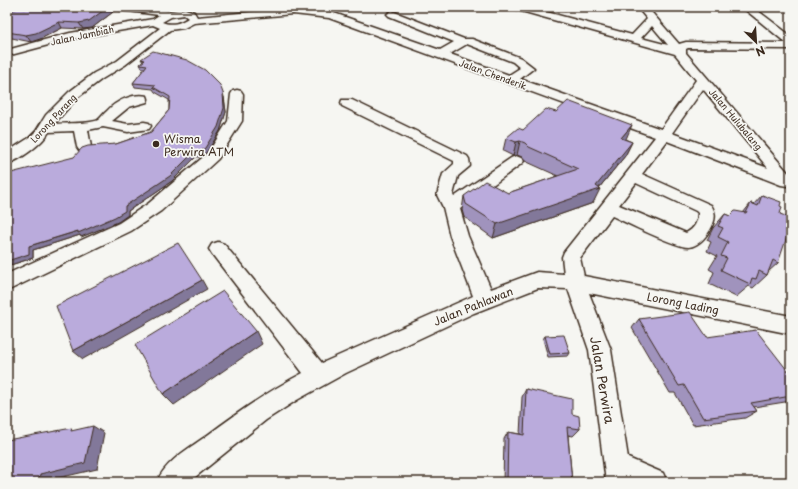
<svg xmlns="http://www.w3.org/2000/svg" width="798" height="489" font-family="'Playpen Sans',sans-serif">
<rect width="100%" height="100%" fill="#f6f6f2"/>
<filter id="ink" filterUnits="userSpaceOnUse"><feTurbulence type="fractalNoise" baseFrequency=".025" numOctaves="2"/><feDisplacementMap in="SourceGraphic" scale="8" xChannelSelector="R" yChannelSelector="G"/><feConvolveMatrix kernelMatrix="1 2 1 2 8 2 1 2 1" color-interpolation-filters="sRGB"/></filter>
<g filter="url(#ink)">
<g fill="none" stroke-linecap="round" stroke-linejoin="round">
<defs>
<g id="minor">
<polygon points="17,7 47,7 42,10 7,14 7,8"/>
<path d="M115 7H151L169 11 185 9 194 12 197 17 293 8 331 12 440 50 454 42 389 16 387 14 392 11 464 39H472L521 58 534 68 520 79 661 129 696 80 675 54 514 9 512 7H528L632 35 647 19 637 7H647L679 44 686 42 786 43 742 7H753L791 36V49L688 48 686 49V53L791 176V185L787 186 781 185 667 141 642 174 711 205C717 214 715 221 710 230 705 238 698 246 689 247 677 248 625 222 612 216L580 258 584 276 791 316V334L589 293 611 350 628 458 663 473 667 482H606L589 350 568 289 538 288 474 313 346 373 297 400 266 420 189 482H157C165 462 188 449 205 437 237 413 268 391 303 373L212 254 209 249 212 244 218 242 224 244 322 363 473 296 450 236 443 207 437 195 443 174 454 164V161L342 106 341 103 342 100H352L467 156 469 159 470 166 458 176 453 195 454 197 511 158 516 156 521 158 524 161 521 164 460 209 468 236 491 289 537 272 564 274 562 257 564 252 655 137 329 18 293 14 194 23 184 28 170 30 125 65 102 79 77 98 54 124C65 123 89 124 98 120 101 118 104 113 107 111 116 101 133 93 147 96L148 99 147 102 129 107 112 121 128 124 144 122 149 123 151 126 149 129 128 132 103 127 88 130 91 147 89 150 84 151 79 150 77 147 74 131 49 132C42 144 20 160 7 164V152L29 138 36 131 46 115 69 92 94 73 117 61 160 28 153 25 71 39 7 56V50L70 33 153 19 159 15 120 10ZM184 15 188 18C181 23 171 26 162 22L171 17ZM652 26 668 45 641 38ZM467 44 513 62 520 68 509 75 450 54ZM703 89 768 168 672 133ZM636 183 696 211 698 213C698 222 694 229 686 233L619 205Z"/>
<polygon points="237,90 241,91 243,94 242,121 218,159 161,211 131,231 7,291 7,274 119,223 149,203 208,153 228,121 231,94 233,91"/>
</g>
</defs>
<use href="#minor" stroke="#3b2a1e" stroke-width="3"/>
<use href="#minor" fill="#f6f6f2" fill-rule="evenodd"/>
</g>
<g fill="#a093bd" stroke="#3b2a1e">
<polygon points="553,7 570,7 565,10"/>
<polygon points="7,12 113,12 92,28 83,29 62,28 40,39 31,42 7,37"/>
<polygon points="141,59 224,97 226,112 220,131 207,152 201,157 196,157 172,181 128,211 128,215 118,222 81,237 80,235 33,250 33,258 7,266 74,157 116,144 151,132 169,110 169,100 155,92 153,89 135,87 133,83 145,68 142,68 140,64 143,62"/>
<polygon points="523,130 625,139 632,142 625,156 599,188 593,203 493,238 464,217 462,210 464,196 508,193 558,176 525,161 522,157 517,155 513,156 503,151 506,138"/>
<polygon points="762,195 780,206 778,263 768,272 767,275 753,288 749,286 736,297 709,284 714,272 709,269 717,256 707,251 711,242 707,240 713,228 725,214 730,216 743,213 751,203 754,204"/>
<polygon points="639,319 707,337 791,375 791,401 754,407 757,411 745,418 693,425 675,393 670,393 632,328"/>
<polygon points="545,336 570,353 568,356 548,357 543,339"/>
<polygon points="526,389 572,414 580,429 573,436 568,435 572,482 503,482 504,439 508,432 520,434 522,397"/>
</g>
<g fill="#82789a" stroke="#3b2a1e">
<polygon points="108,7 111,7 113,12 92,28 83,29 79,23"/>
<polygon points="566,7 570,7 565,10"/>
<polygon points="59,22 62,28 40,39 31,42 26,35"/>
<polygon points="223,93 224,97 226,112 220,131 207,152 201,157 199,153"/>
<polygon points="632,125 626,139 615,151 621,138"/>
<polygon points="520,141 517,155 513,156 516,142"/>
<polygon points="632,142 625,156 598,189 600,189 593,203 493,238 497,224"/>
<polygon points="194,152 196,157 172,181 128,211 128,215 118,222 81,237 80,235 33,250 33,258 7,266 7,261 29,246 78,231 125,206"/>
<polygon points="202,280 207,289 83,359 73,351"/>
<polygon points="256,331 262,344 174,405 163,394"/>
<polygon points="93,426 104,433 97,469 54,479 53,482 38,482 40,474"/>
</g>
<g fill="#baabdc" stroke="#3b2a1e">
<polygon points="31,7 108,7 89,21 79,23 59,22 36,33 26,35 7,32 7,12 19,8 25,9"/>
<polygon points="153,51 187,60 205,70 220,85 223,93 224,108 218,127 205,148 199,153 194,152 170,176 125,206 125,211 115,217 78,233 78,231 29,246 29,254 7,261 7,174 74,157 82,148 88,146 116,144 151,132 169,110 170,97 153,87 156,85 133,83 147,65 140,64 145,60 141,59"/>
<polygon points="568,101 632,125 621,138 632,142 596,186 600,189 497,224 466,204 464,196 485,181 508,193 578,169 529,147 525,143 520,141 516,142 506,138 518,128 523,130 546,109 556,112"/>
<polygon points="762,195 781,202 780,206 782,207 780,214 791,218 791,225 778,263 773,260 767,275 759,271 756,279 752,278 750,284 721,270 727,258 721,256 728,242 718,237 723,228 718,226 725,214 730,216 735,211 746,213 751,203 758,206"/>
<polygon points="178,243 202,280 73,351 56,306"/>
<polygon points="223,291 256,331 163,394 135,345"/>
<polygon points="690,312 707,337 756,330 791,375 791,396 751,403 757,411 703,418 684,385 679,386 639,319"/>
<polygon points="564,335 570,353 550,354 545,336"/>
<polygon points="526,389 572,399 572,414 579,416 580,429 567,427 572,482 507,482 508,432 524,435"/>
<polygon points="93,426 85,463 40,474 38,482 7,482 7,440 72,428 71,431"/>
</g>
</g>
<circle fill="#3b2a1e" stroke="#f6f6f2" stroke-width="1.5" cx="156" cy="144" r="4"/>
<g text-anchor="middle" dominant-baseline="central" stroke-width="3.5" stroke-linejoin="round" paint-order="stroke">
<g font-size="9" fill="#3b2a1e" stroke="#f6f6f2">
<text transform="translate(82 35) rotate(-12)">Jalan Jambiah</text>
<text transform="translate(493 74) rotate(20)">Jalan Chenderik</text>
<text transform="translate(53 118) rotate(-47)">Lorong Parang</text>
<text transform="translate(736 119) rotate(50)">Jalan Hulubalang</text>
</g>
<g font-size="11" fill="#3b2a1e" stroke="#f6f6f2" text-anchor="start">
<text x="164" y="138">Wisma<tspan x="164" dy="13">Perwira ATM</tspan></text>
</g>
<g font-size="11" fill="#3b2a1e" stroke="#f6f6f2">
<text transform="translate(683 303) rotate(11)">Lorong Lading</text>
<text transform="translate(473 306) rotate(-22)">Jalan Pahlawan</text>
</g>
<g font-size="13" fill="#3b2a1e" stroke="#f6f6f2">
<text transform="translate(603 380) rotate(80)">Jalan Perwira</text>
</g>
</g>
<rect width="798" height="489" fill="none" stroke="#f6f6f2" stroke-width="24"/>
<rect x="12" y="12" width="774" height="465" fill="none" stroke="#3b2a1e" stroke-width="1.5" filter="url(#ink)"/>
<g transform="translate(756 42) rotate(155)" stroke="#f6f6f2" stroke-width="3" paint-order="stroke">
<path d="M0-3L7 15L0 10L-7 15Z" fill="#3b2a1e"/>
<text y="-6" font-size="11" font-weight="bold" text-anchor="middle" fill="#3b2a1e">N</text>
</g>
</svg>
